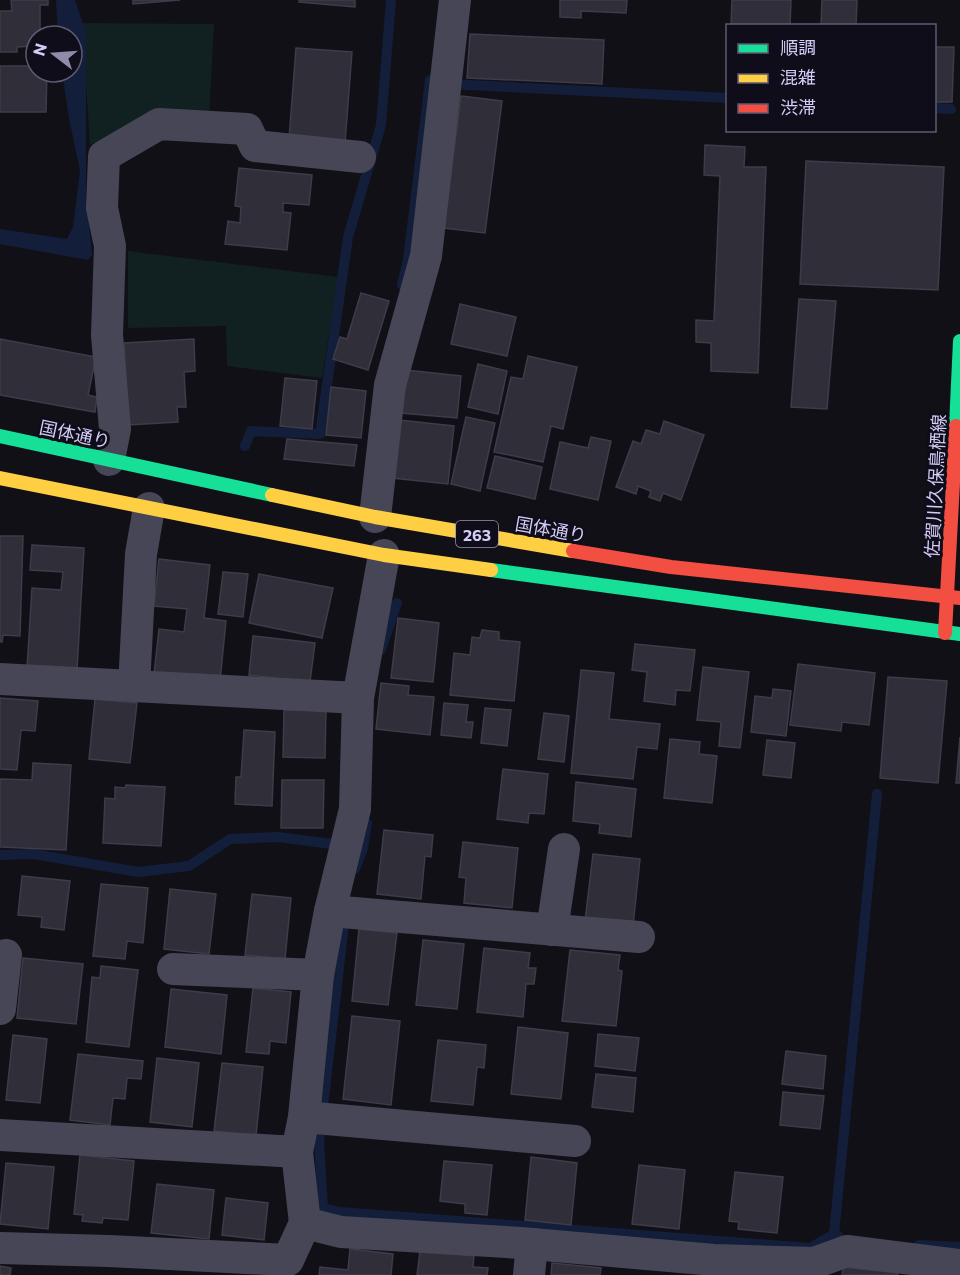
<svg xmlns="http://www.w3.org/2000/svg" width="960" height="1275" font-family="Commissioner,'Noto Sans JP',sans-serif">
<rect width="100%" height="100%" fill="#111017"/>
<g fill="#112021">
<polygon points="82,23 214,24 209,118 154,112 90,145"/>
<polygon points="128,251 338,277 322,378 227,366 226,326 128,328"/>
</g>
<polygon fill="#131f3a" points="56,0 75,0 86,33 86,195 92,255 88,260 0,244 0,229 67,239 73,227 80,171 69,118 62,72 72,72 72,36 58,36"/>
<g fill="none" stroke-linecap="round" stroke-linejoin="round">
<g stroke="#131f3a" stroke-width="10">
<polyline points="448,84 728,98"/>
<polyline points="934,108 951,109"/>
<polyline points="402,285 408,260 430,80"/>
<polyline points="245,446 251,431 320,434 348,237 381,125 391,0"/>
<polyline points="381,650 397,603"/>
<polyline points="0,855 34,854 138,872 189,866 230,839 278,837 332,844"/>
<polyline points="355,869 363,848 367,823"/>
<polyline points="345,916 319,1141 323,1208 340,1212 810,1248 834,1234"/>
<polyline points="838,1236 834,1234 877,794"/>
<polyline points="919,1245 960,1247"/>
</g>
</g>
<g fill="#302e39" stroke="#3f3b4a" stroke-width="1.5">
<polygon points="11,0 48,0 48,5 40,5 40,36 34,36 34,46 17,47 17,52 0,52 0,11 12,11"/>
<polygon points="133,0 180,0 133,4"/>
<polygon points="299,0 355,0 355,7 299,2"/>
<polygon points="560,0 627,0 626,13 581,11 581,18 560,17"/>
<polygon points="732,0 791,0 790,26 731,26"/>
<polygon points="822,0 857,0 856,26 821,26"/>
<polygon points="470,34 604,40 602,84 467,78"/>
<polygon points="934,47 954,47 952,102 934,102"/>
<polygon points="296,48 352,52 345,143 289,139"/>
<polygon points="0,66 36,66 36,72 47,72 46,112 0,112"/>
<polygon points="461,96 502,101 485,233 444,228"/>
<polygon points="705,145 745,147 744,167 766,167 758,373 711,371 711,343 696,342 696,320 714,321 720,176 704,175"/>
<polygon points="806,161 944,167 938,290 800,284"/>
<polygon points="239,168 312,175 309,205 283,203 283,212 291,213 287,250 225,244 228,221 240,223 241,207 235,206"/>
<polygon points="361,293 389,301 368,370 333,359 340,337 347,339"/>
<polygon points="799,299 836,301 827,409 791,407"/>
<polygon points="460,304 516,317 507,356 451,344"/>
<polygon points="0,339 96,357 88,395 97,397 95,412 0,395"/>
<polygon points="194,339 195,371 184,372 186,407 177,407 178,422 128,425 124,343"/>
<polygon points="528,356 577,367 563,429 551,426 543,462 494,452 511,377 523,379"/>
<polygon points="478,364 507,371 498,414 468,407"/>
<polygon points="406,370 461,376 457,418 401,413"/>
<polygon points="285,378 317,381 312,429 280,426"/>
<polygon points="331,387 366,391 361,438 326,435"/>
<polygon points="466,417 495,423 480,491 451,484"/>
<polygon points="399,420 454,426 448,484 392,478"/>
<polygon points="664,421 704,435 681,500 663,493 660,501 649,497 651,491 638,486 636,494 616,487 633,441 641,444 646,430 660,434"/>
<polygon points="591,437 611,441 598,500 550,489 560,442 588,448"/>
<polygon points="287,439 357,445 354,466 284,459"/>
<polygon points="495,456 542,467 535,499 487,488"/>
<polygon points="0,536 23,536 20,636 3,635 2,642 0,642"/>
<polygon points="32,545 84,548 77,670 27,668 32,588 61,590 63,572 30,570"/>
<polygon points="159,559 210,565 204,618 226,621 220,681 154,674 159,629 184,632 187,609 154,606"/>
<polygon points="223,572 248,574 243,617 218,614"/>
<polygon points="259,574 333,588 322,638 249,623"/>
<polygon points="398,618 439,623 433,682 391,678"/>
<polygon points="482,630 499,632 499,640 520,642 514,701 450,695 454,653 470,655 472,637 480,638"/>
<polygon points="253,636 315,643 310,682 249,675"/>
<polygon points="635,644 695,650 690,691 676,690 675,705 644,701 647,672 632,670"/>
<polygon points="798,664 875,673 869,725 842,722 841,731 790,725"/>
<polygon points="703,667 749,672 740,748 719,746 721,722 697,720"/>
<polygon points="581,670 614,673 609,719 660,724 657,749 637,747 633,779 571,773"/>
<polygon points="888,677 947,681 938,783 880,778"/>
<polygon points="381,683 409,686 408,695 434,697 430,735 376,729"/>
<polygon points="773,689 791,691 786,736 751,732 755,696 772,698"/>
<polygon points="0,698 38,701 35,731 21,730 17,770 0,769"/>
<polygon points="95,699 137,703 130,763 89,759"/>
<polygon points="444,703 468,705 466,722 473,722 471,738 441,735"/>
<polygon points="485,708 511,710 507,746 481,743"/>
<polygon points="284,710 326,710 325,758 283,757"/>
<polygon points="544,713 569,716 564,762 538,759"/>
<polygon points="244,730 275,732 272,806 235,804 236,777 241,777"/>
<polygon points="960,737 960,783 956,783"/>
<polygon points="670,739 700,742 699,754 717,756 712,803 664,798"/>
<polygon points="767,740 795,743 791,778 763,775"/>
<polygon points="33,763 71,765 66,850 0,847 0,779 32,780"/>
<polygon points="503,769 548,774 544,814 529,813 528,823 497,819"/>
<polygon points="282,780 324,780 323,828 281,828"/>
<polygon points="576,782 636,789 631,837 599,833 600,824 573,821"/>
<polygon points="126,785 165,787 161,846 103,843 105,798 115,799 115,787 125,788"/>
<polygon points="384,830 433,835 431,857 425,856 421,899 377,894"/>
<polygon points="463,842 518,848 512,908 464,903 466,878 459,877"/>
<polygon points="593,854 640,859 633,926 585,921"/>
<polygon points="22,876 70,881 64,930 41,927 42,917 18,915"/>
<polygon points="101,884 148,888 143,943 127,941 125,959 93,956"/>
<polygon points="170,889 216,894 209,954 164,949"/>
<polygon points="252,894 291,898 285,959 245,955"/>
<polygon points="359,929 397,933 388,1005 352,1001"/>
<polygon points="423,940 464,944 457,1009 416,1005"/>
<polygon points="484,948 530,953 528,968 536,968 534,984 526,984 523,1017 477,1012"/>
<polygon points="570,950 620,955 618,970 622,971 616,1026 562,1021"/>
<polygon points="23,958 83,964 76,1024 17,1018"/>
<polygon points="101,966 138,970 129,1047 86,1042 92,977 100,978"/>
<polygon points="253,988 291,992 286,1043 270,1041 269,1054 246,1052"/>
<polygon points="171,989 227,995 221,1054 165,1047"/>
<polygon points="352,1016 400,1021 391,1105 343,1099"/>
<polygon points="518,1027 568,1033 561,1099 511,1094"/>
<polygon points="598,1034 639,1038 635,1071 595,1066"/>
<polygon points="13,1035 47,1039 40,1103 6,1100"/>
<polygon points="438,1040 486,1045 484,1068 477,1067 473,1105 431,1101"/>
<polygon points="786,1051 826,1056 823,1089 782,1084"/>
<polygon points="78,1054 143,1061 141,1079 127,1078 125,1099 113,1098 110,1125 70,1120"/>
<polygon points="157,1058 199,1063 192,1127 150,1122"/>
<polygon points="222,1063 263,1067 256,1136 214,1131"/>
<polygon points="596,1074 636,1078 633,1112 592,1107"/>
<polygon points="783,1092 824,1096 820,1129 780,1125"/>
<polygon points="80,1155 134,1161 128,1220 103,1218 102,1223 82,1221 83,1215 74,1214"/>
<polygon points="531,1157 577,1163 571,1225 525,1220"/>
<polygon points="444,1161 492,1165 487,1215 465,1213 465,1204 440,1201"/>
<polygon points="6,1163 54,1167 48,1229 0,1224"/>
<polygon points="639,1165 685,1170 679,1229 632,1224"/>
<polygon points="735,1172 783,1177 777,1233 738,1229 739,1222 729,1221"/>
<polygon points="157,1184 214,1190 209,1239 151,1233"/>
<polygon points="226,1198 268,1203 264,1240 222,1235"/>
<polygon points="350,1249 393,1254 391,1275 319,1275 320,1267 348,1270"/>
<polygon points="420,1251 474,1256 473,1267 488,1268 487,1275 417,1275"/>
<polygon points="552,1263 601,1268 600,1275 551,1275"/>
<polygon points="0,1266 11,1268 10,1275 0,1275"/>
<polygon points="843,1267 898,1273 898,1275 842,1275"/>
</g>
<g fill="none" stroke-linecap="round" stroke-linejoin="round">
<g stroke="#474657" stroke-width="32">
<polyline points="109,460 115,429 107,335 110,246 102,208 104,156 159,124 247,129 255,146 360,157"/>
<polyline points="375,517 390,385 426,256 455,0"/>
<polyline points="384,555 358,698 355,809 330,911 318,975 304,1117 297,1152 305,1223 341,1232 521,1243 714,1260 814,1263 847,1251 960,1265"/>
<polyline points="0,679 358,698"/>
<polyline points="134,686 141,554 149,508"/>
<polyline points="330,911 639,937"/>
<polyline points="552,930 564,849"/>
<polyline points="173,969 318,975"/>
<polyline points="0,1009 6,955"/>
<polyline points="304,1117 575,1141"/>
<polyline points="0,1135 297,1152"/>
<polyline points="0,1248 109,1251 288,1260 305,1223"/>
<polyline points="529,1275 532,1244"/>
</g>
<g stroke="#16e098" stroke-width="14">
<polyline points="956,426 960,341"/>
<polyline points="0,436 272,495"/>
<polyline points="491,570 960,634"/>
</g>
<g stroke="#ffcf43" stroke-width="14">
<polyline points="0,478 384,555 491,570"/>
<polyline points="272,495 375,517 573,551"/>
</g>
<g stroke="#f24e42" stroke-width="14">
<polyline points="573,551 671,567 960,598"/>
<polyline points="945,633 956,426"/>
</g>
</g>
<g text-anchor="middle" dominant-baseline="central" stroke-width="6" stroke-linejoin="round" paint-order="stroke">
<rect fill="#100d1a" stroke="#9a93b5" stroke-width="1.5" x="456" y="521" width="42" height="26" rx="4.5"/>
<g font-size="16" font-weight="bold" fill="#d5cdf8">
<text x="477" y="534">263</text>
</g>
<g font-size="18" fill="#d5cdf8" stroke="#100d1a">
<text transform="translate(75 434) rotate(12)">国体通り</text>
<text transform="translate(935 486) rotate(-87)">佐賀川久保鳥栖線</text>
<text transform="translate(551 529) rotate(10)">国体通り</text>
</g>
</g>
<rect x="726" y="24" width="210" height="108" fill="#100d1a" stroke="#5f5a73" stroke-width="1.5"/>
<rect x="738" y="44" width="30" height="9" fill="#16e098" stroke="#5f5a73" stroke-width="1.5"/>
<text x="780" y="54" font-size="18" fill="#d5cdf8">順調</text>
<rect x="738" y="74" width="30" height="9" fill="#ffcf43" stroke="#5f5a73" stroke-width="1.5"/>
<text x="780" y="84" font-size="18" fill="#d5cdf8">混雑</text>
<rect x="738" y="104" width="30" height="9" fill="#f24e42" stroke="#5f5a73" stroke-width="1.5"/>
<text x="780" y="114" font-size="18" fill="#d5cdf8">渋滞</text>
<g transform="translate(54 54) rotate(287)"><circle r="28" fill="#100d1a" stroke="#5f5a73" stroke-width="1.5"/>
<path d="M0-4.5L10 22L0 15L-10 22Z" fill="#908ba9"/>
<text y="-9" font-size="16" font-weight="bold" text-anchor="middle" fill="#d5cdf8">N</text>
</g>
</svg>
